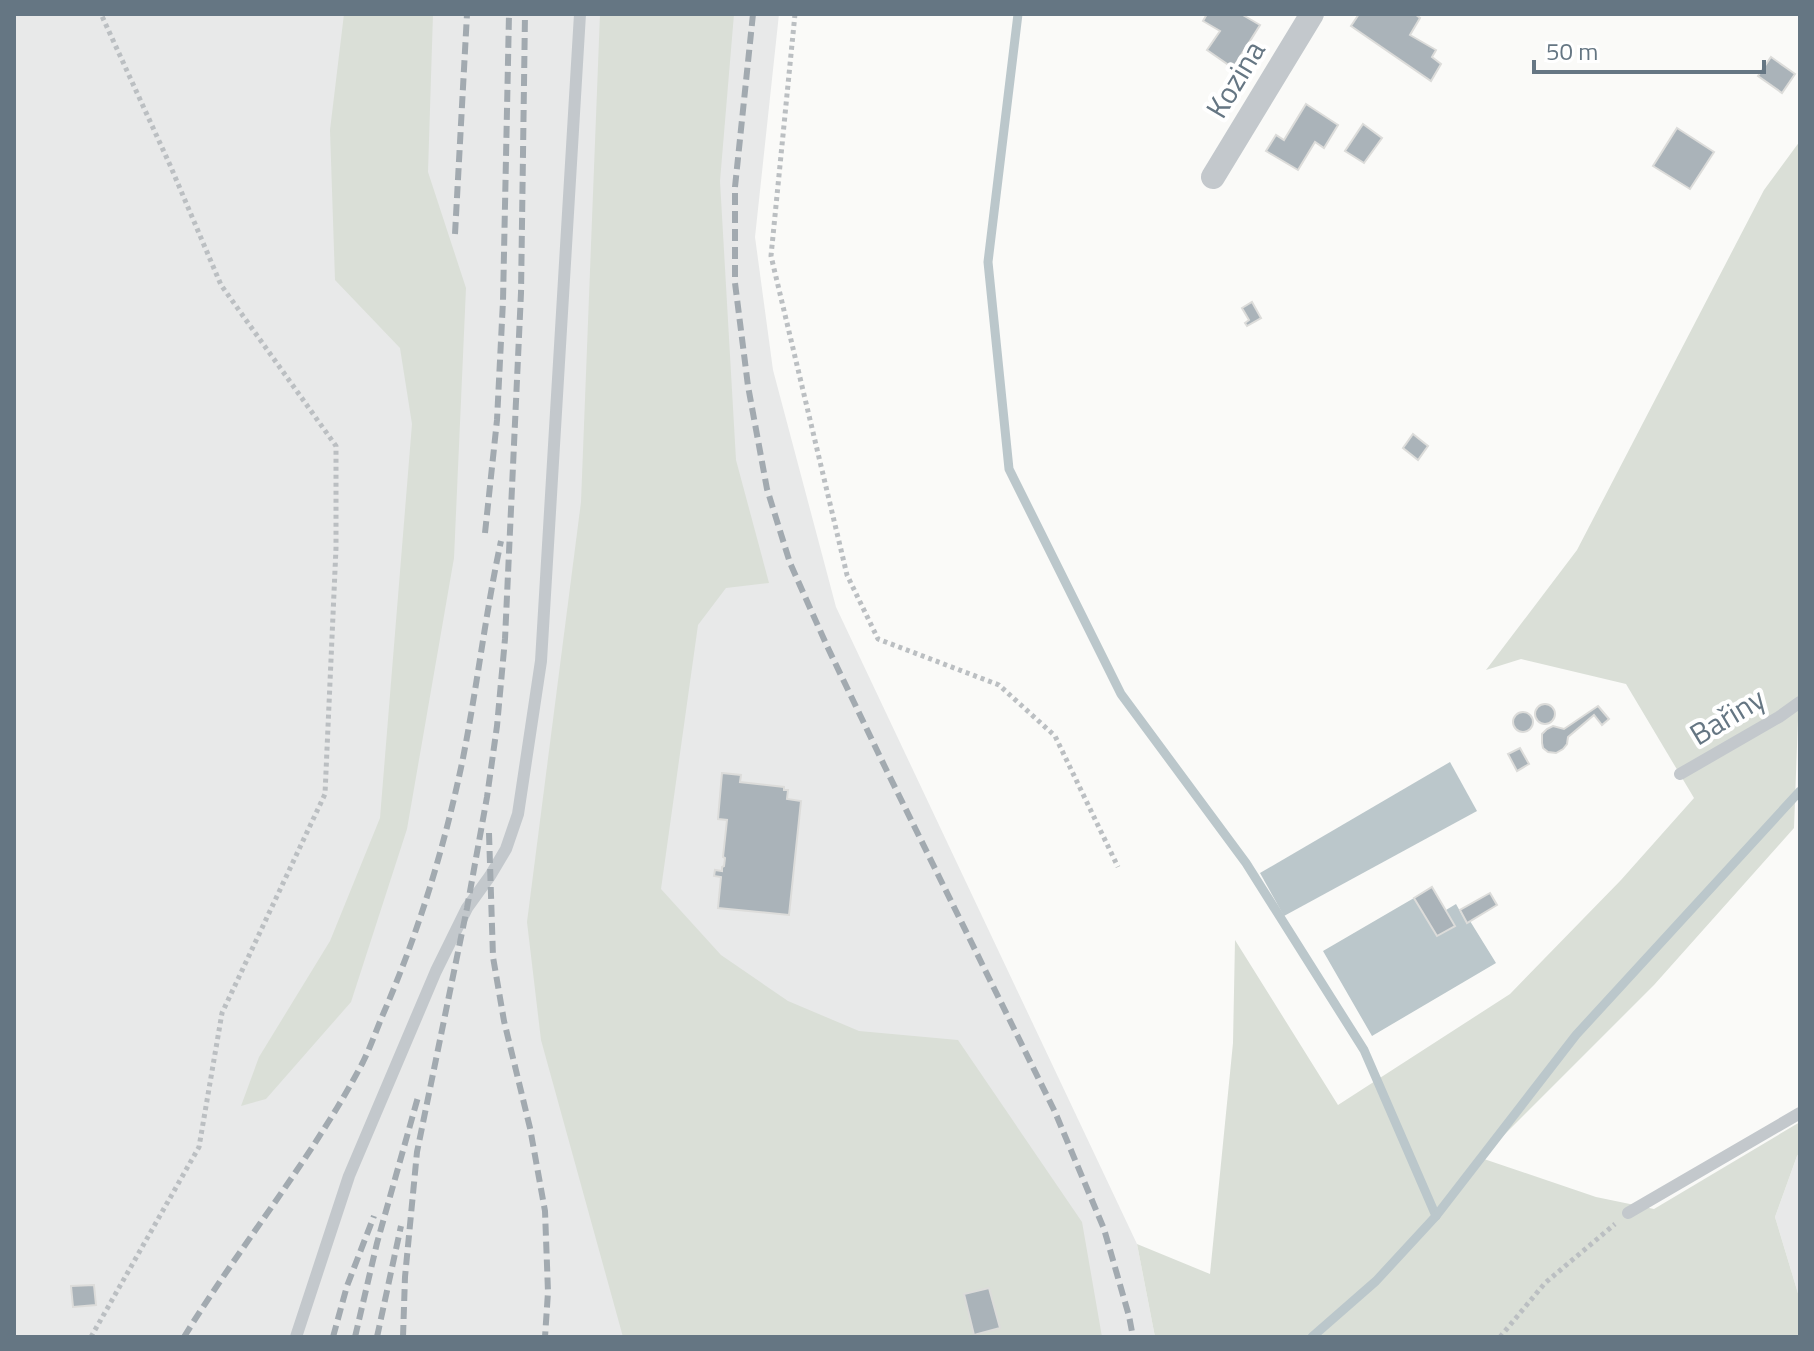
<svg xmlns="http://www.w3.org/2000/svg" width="1814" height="1351" font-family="'Titillium Web',sans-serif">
<rect width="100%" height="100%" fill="#fafaf8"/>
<g fill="#e8e9e9">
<polygon points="14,14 779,14 755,237 773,370 836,607 1137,1244 1155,1337 14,1337"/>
<polygon points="1800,1152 1800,1300 1775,1217 1797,1156"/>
</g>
<g fill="#dadfd7">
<polygon points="344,14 433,14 428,172 466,288 454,558 407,829 351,1002 266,1099 241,1106 259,1057 330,941 380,818 412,424 400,348 335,280 330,130"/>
<polygon points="600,14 734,14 720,181 736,460 769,583 726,588 698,625 661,889 721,955 788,1001 859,1031 958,1040 1082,1222 1102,1337 623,1337 541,1040 527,922 581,502"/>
<polygon points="1800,141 1800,665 1794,828 1654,985 1481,1158 1596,1197 1654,1209 1800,1122 1800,1152 1797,1156 1775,1217 1800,1300 1800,1337 1155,1337 1137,1244 1210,1274 1233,1043 1235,940 1338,1105 1510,994 1621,880 1694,798 1626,684 1521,659 1486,670 1577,550 1764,190"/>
</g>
<g fill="#bbc7cb">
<polygon points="1450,762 1477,811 1284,916 1260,873"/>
<polygon points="1414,898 1437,936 1454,926 1446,910 1456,904 1466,922 1470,921 1496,963 1372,1036 1323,951"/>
</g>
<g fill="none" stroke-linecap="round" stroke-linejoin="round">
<g stroke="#bbc7cb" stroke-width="9">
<polyline points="1018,14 988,262 1009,469 1121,694 1246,863 1364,1050 1436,1216"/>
<polyline points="1312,1337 1376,1281 1436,1216 1576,1035 1800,791"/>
</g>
</g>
<g fill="#aab3b9" stroke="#dcdcda" stroke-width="2">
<polygon points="1207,14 1241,14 1260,25 1233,68 1207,50 1220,31 1203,21"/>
<polygon points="1359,14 1415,14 1420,18 1410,35 1436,50 1432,57 1441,64 1431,81 1351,26"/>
<polygon points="1771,57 1795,74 1782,93 1758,76"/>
<polygon points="1306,104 1338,125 1324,148 1315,142 1298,170 1266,151 1276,135 1284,140"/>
<polygon points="1363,124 1382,138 1364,163 1345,151"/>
<polygon points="1677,128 1714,152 1690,189 1653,166"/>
<polygon points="1252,302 1261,318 1247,326 1245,323 1249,320 1242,308"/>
<polygon points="1413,434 1428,446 1418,460 1403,448"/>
<circle cx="1545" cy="714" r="10"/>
<polygon points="1598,706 1609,719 1602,725 1594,715 1568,737 1567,744 1563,749 1556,753 1548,752 1543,748 1542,743 1542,734 1547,729 1553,726 1564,729"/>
<circle cx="1523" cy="722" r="10"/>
<polygon points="1520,748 1529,764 1517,771 1508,754"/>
<polygon points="722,773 741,775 740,782 784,787 784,790 788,790 787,799 801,801 789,915 718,908 721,877 714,876 715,870 722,871 722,867 724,866 725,858 723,857 727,820 718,819"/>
<polygon points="1432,887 1455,926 1437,936 1414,898"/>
<polygon points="1490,893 1497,905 1467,923 1460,910"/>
<polygon points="94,1285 96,1305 73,1307 71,1286"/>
<polygon points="989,1288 1000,1328 974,1335 964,1294"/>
</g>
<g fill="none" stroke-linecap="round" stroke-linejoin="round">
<g stroke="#bbbfc2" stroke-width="5" stroke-dasharray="4 4" stroke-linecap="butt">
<polyline points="795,14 771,256 847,575 878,639 999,685 1055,736 1118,867"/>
<polyline points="91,1337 199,1147 222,1013 325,794 336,548 336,446 221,285 170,165 101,14"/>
<polyline points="1500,1337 1545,1283 1615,1224"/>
</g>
<g stroke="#c3c8cc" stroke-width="12">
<polyline points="1680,774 1779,717 1800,702"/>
<polyline points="1628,1213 1800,1113"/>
<polyline points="296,1337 349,1176 436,971 467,908 490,876 506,849 518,814 541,661 580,14"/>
</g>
<polyline stroke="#c3c8cc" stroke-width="24" points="1213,177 1312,14"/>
<g stroke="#a2aab0" stroke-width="6" stroke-dasharray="12 6" stroke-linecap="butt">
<polyline points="753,14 735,187 735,283 748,386 767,489 790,563 827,646 884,765 1055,1112 1104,1229 1129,1316 1133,1337"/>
<polyline points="455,234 467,14"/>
<polyline points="485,533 497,420 503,301 509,14"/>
<polyline points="489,833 493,957 504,1021 530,1128 545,1211 548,1292 545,1337"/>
<path d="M184 1337C241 1244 312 1159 363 1062 371 1046 377 1028 384 1012 419 931 444 848 462 763 477 689 485 615 501 541"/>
<polyline points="333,1337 347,1286 374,1216"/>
<polyline points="355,1337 377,1243 418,1097"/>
<polyline points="377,1337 401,1226"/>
<polyline points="403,1337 405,1277 417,1152 467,908 487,797 497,726 505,639 521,293 525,14"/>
</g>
</g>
<g text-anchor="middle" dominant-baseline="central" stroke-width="8" stroke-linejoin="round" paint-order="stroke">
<g font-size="30" fill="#657683" stroke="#fff">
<text transform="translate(1235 79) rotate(-59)">Kozina</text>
<text transform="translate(1727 716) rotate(-31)">Bařiny</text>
</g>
</g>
<rect width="1814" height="1351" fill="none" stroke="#657683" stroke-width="32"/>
<path d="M1534 60v12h230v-12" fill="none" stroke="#657683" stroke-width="4"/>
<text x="1546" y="60" font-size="24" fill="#657683" stroke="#ffffff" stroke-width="6" paint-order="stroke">50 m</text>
</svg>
